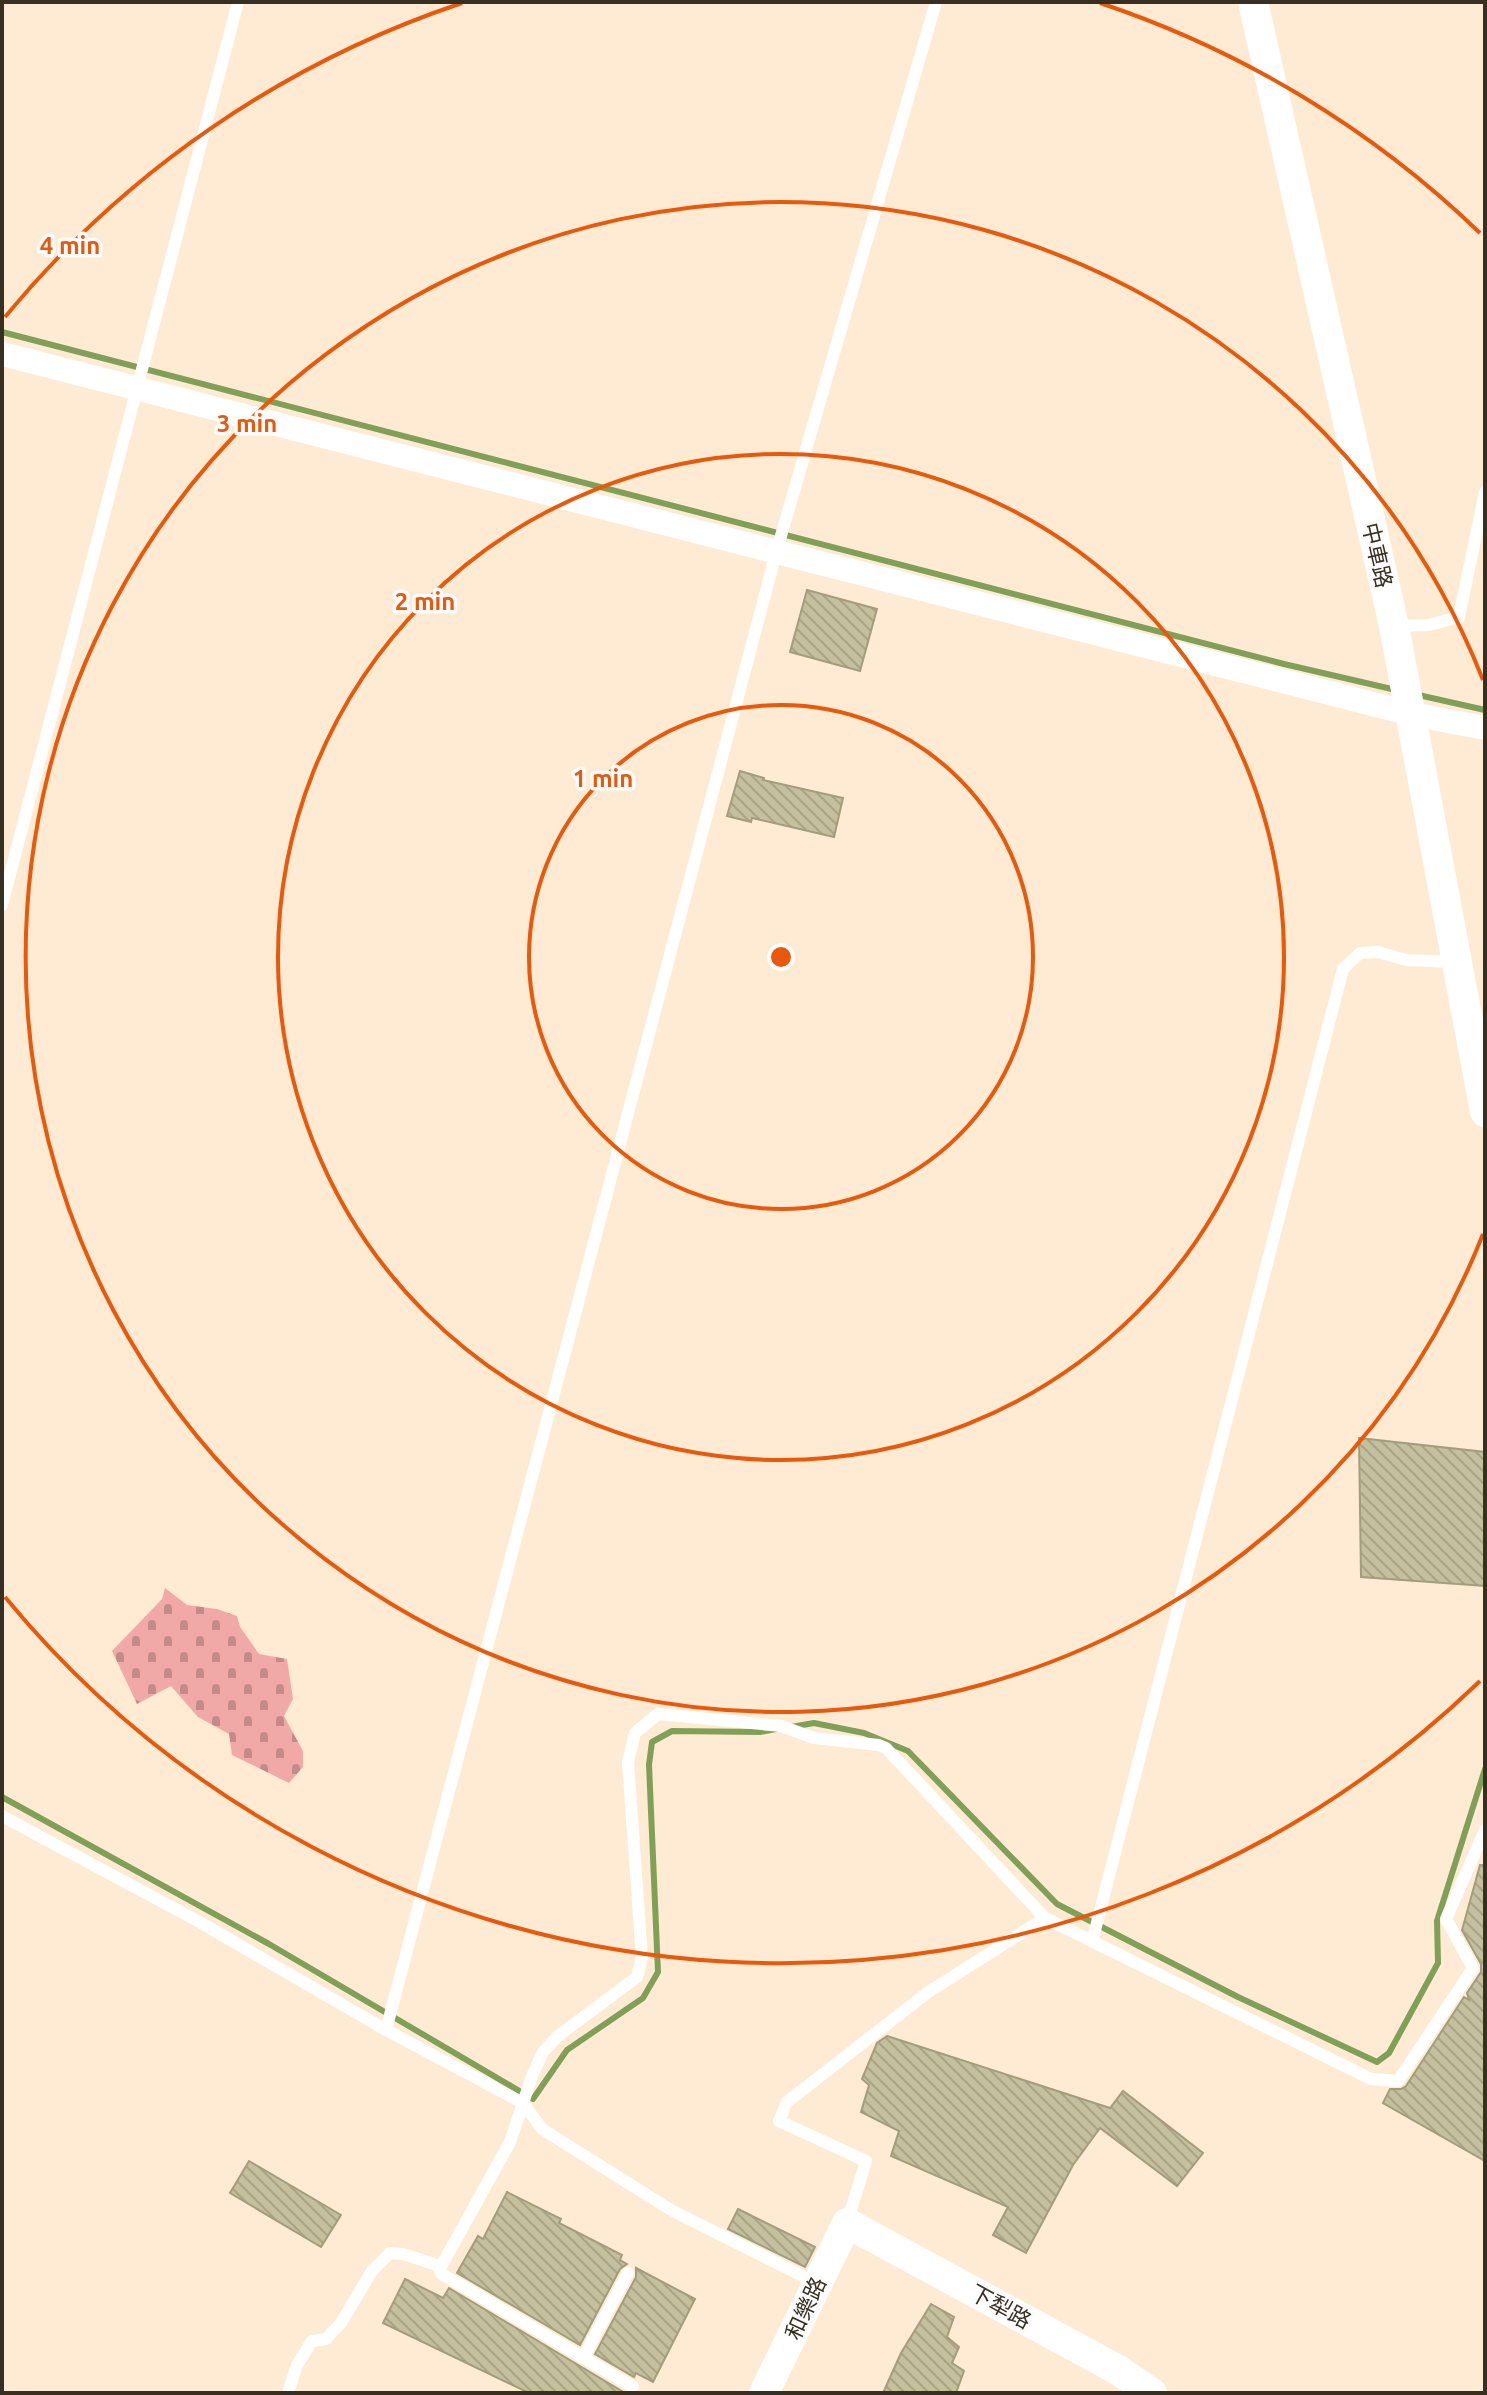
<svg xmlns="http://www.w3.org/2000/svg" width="1487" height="2395" font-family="Ubuntu,'Noto Sans TC',sans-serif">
<defs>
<pattern id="cemetery-stones" width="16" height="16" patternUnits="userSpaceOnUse" patternTransform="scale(2)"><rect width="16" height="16" fill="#f1a9a8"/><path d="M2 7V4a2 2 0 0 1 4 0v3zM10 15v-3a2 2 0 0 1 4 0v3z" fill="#c48a88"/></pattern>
<pattern id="building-back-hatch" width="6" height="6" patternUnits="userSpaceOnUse" patternTransform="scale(2)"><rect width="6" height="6" fill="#c4bf9c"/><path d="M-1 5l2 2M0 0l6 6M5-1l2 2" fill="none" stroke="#a9a486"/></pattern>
</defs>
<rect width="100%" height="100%" fill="#ffebd3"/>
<polygon fill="url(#cemetery-stones)" points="165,1588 187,1605 217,1609 237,1616 240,1627 259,1654 287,1659 293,1699 284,1716 303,1751 303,1767 289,1783 232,1755 229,1734 198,1717 171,1686 137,1704 112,1651 162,1599"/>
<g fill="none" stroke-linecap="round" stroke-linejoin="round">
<g stroke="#81a057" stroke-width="6">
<polyline points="2,332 1284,664 1396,690"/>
<polyline points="1414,694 1485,710"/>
<polyline points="791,1727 814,1723 864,1733 908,1751 1057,1904 1238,1997 1377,2062 1389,2053 1438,1963 1437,1921 1485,1769"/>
<polyline points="2,1797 269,1944 533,2099 567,2050 643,1998 658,1972 649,1765 652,1742 672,1731 760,1732 776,1729"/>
</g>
</g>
<g fill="url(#building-back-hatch)" stroke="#a29d7a" stroke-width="2">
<polygon points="807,590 877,609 860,671 790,652"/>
<polygon points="740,771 764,778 763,780 843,798 834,837 752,818 751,822 727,816"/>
<polygon points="1359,1438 1485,1452 1485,1586 1361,1577"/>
<polygon points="1480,1865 1485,1865 1485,2161 1383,2103 1390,2089 1401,2089 1406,2086 1464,1997 1469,2000 1467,1993 1481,1972 1481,1964 1462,1930"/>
<polygon points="887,2036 1110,2108 1123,2091 1203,2153 1177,2186 1100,2128 1073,2165 1026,2253 993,2235 1008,2207 891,2156 899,2131 861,2112 869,2085 862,2079 877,2043"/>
<polygon points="249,2161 341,2215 321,2247 230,2193"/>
<polygon points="507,2192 561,2219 559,2223 622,2255 620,2260 627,2264 620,2269 580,2345 457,2273 478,2236 483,2239"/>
<polygon points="738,2209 815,2247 805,2267 728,2229"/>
<polygon points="636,2268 695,2299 653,2382 636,2373 634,2377 595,2354 636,2277"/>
<polygon points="405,2279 443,2298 449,2288 625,2393 529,2393 383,2323"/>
<polygon points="931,2304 954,2317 947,2337 959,2347 952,2363 964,2371 956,2393 883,2393 901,2353"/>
</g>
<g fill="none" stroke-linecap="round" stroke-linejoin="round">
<g stroke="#fff" stroke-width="12">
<polyline points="1394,626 1429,625 1459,617 1485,492"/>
<polyline points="2,905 238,2"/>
<polyline points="2,1816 196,1920 386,2030 523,2103 542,2129 671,2210 817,2283"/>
<polyline points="1092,1942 1343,969 1360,953 1378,952 1406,960 1456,962"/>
<polyline points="386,2030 776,553 936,2"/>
<polyline points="847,2223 866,2161 779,2121 787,2102 927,1993 1045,1918"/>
<polyline points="437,2265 442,2274 633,2387"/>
<polyline points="583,2358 628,2273"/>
<polyline points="288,2393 297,2365 312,2341 326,2339 341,2323 372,2271 390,2253 403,2254 437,2265 443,2263 510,2142 532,2076 543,2052 558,2036 637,1977 642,1957 628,1762 635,1733 658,1714 781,1726 814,1738 879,1745 886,1748 1045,1918 1371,2079 1398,2081 1473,1968 1446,1919 1485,1830"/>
</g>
<polyline stroke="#fff" stroke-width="24" points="2,354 1412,714 1485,728"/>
<g stroke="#fff" stroke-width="30">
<polyline points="1253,2 1394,626 1485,1112"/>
<polyline points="764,2393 847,2223 1118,2370 1152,2393"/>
</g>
</g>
<g fill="none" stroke="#e8590c" stroke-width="4">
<circle cx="781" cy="957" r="252"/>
<circle cx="781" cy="957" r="503"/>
<path d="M1483 1234A755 755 0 1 1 1483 680"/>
<path d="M1480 1681A1006 1006 0 0 1 5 1597M5 317A1006 1006 0 0 1 462 3M1100 3A1006 1006 0 0 1 1480 233"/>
</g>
<g text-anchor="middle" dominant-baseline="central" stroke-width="7" stroke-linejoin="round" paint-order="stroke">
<g font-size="22" fill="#382f23" stroke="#fcfcfc">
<text transform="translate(1378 555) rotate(77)">中車路</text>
<text transform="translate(1001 2306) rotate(29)">下犁路</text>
<text transform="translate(805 2308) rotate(-65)">和樂路</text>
</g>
</g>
<circle cx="781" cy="957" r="12" fill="#e8590c" stroke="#fcfcfc" stroke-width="4"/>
<g font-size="24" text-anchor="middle" font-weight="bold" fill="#e8590c" stroke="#fcfcfc" stroke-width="7" stroke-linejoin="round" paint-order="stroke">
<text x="70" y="254">4 min</text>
<text x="247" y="432">3 min</text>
<text x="425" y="610">2 min</text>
<text x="603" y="787">1 min</text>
</g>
<rect width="1487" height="2395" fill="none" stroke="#382f23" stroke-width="8"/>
</svg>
